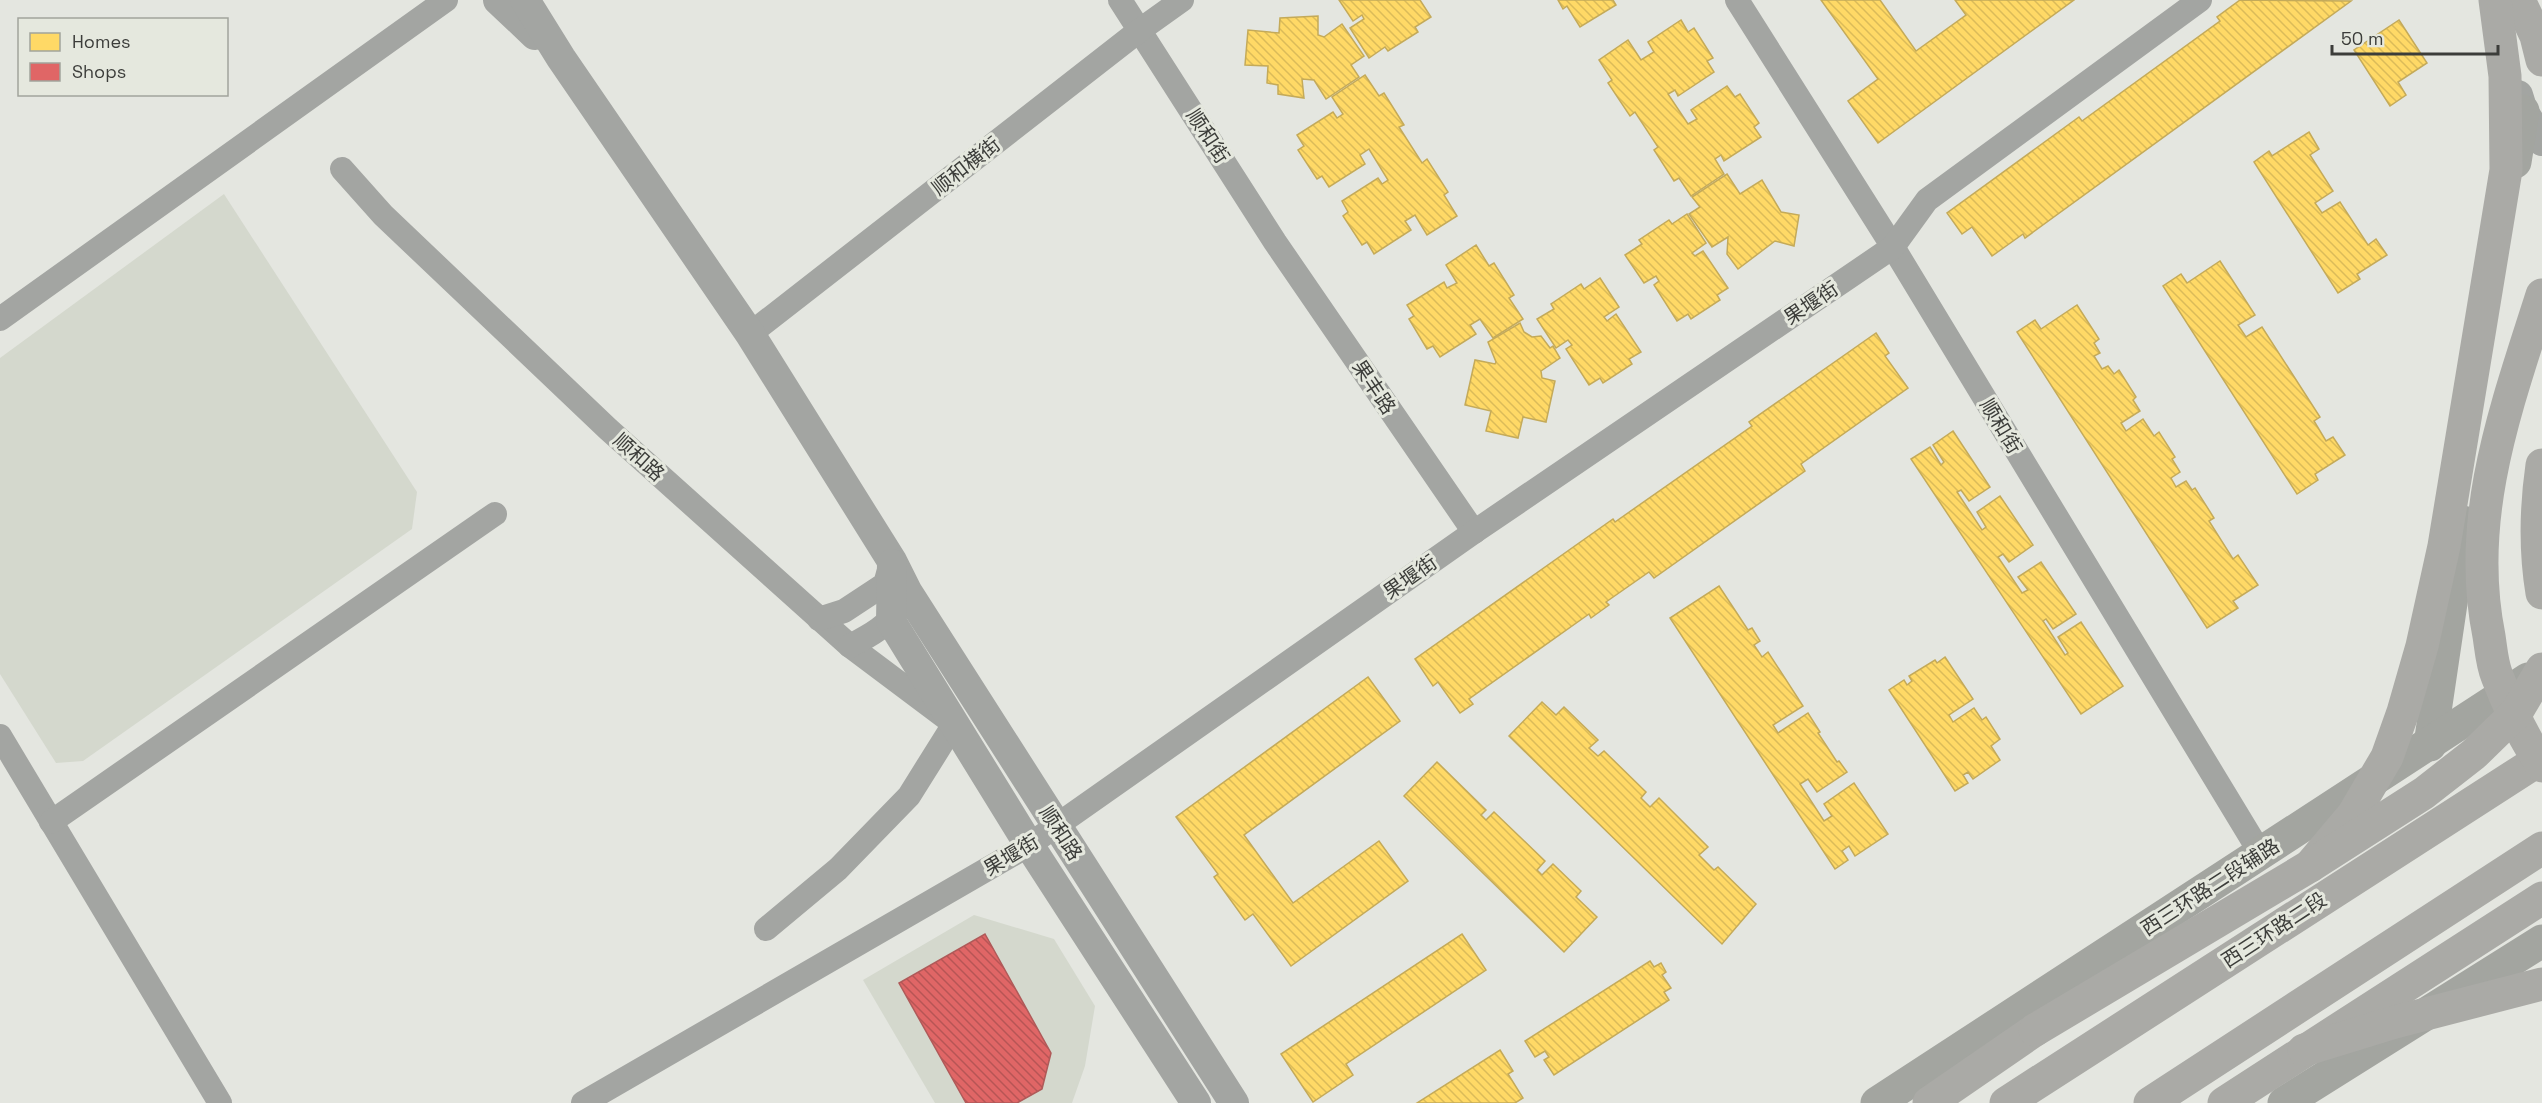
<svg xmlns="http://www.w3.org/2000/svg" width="2542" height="1103" font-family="'Space Grotesk','Noto Sans SC',sans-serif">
<defs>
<pattern id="homes-back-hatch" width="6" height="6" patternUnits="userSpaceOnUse" patternTransform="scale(1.5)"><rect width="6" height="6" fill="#ffd966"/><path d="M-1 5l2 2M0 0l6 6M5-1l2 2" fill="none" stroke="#dbbb59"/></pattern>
<pattern id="shops-back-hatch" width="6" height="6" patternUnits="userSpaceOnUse" patternTransform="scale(1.5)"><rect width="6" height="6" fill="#e06666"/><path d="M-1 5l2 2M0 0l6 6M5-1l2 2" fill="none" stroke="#b75555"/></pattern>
</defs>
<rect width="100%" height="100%" fill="#e4e6e0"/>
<g fill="#d4d8cd">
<polygon points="224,194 417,492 412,529 83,761 56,763 0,674 0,358"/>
<polygon points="974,915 1054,939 1095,1006 1085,1066 1072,1103 935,1103 863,980"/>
</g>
<g fill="url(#homes-back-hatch)" stroke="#c4aa59" stroke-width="1.5">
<polygon points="1339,0 1420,0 1431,17 1415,27 1418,32 1388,51 1385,47 1369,58 1350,28 1364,19 1362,15 1353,21"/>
<polygon points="1558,0 1613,0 1616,5 1580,27 1567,6 1563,9"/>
<polygon points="1821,0 1880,0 1916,51 1966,15 1955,0 2074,0 1878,143 1848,101 1878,79"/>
<polygon points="2240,0 2351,1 2025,238 2023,234 1992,256 1972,227 1962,234 1947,213 2079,117 2082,121 2220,21 2217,17"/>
<polygon points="1318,16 1318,35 1324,37 1342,24 1364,56 1351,65 1359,77 1326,99 1314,80 1302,79 1304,98 1278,94 1278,85 1267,83 1268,66 1245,65 1248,30 1279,33 1280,18"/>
<polygon points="1681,20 1688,32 1694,28 1713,58 1707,61 1714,72 1678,96 1675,90 1668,94 1688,124 1697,119 1691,110 1727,86 1735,97 1740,94 1759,123 1754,127 1761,137 1724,161 1721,155 1715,159 1724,174 1691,196 1679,178 1674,181 1654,150 1658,147 1635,112 1630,116 1608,83 1612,80 1599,60 1628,40 1641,60 1654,52 1648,42"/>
<polygon points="2399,20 2427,63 2398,82 2406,95 2390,106 2354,50"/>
<polygon points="1365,75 1379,96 1384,93 1404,125 1399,127 1422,163 1427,159 1448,192 1444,195 1457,216 1427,235 1415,215 1405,221 1411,230 1374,254 1367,242 1362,245 1343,216 1348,212 1342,201 1378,178 1382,184 1388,180 1369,149 1360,155 1365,164 1329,187 1322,176 1317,179 1298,150 1304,146 1297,135 1333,112 1337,118 1343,114 1332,97"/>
<polygon points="2309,132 2319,149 2310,155 2333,191 2315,203 2322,213 2340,202 2368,245 2376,239 2387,255 2357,274 2360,279 2338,293 2254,162 2269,151 2272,156"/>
<polygon points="1727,174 1740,194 1762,180 1781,212 1799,215 1794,246 1775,241 1738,269 1727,254 1728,237 1712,247 1689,214 1700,207 1692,197"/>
<polygon points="1687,214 1706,243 1692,253 1695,256 1703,251 1728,288 1717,295 1720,300 1691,319 1688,314 1677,321 1654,285 1659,281 1656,276 1644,283 1625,255 1642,244 1639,240 1669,220 1672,224"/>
<polygon points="1476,245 1489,266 1494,263 1514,295 1509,298 1523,319 1493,338 1480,319 1470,325 1476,334 1440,357 1433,346 1427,349 1409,319 1414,316 1407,305 1444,282 1447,288 1457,283 1446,265"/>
<polygon points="2220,261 2255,315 2238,325 2246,337 2262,327 2320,417 2314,421 2326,441 2333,437 2345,455 2315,474 2318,480 2297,494 2163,286 2181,274 2187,283"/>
<polygon points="1600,278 1619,307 1604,317 1607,321 1616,314 1641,352 1629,359 1632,364 1603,383 1600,378 1589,385 1566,349 1572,345 1568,340 1556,348 1537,319 1554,309 1551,304 1581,284 1584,289"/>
<polygon points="2077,305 2099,339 2094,343 2100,353 2094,356 2102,369 2108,366 2114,374 2119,370 2136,397 2133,400 2140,411 2121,423 2126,431 2143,419 2154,436 2159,432 2175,457 2172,459 2180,472 2171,478 2176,487 2186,481 2192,490 2195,488 2214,518 2209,521 2233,559 2238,555 2258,585 2233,601 2238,608 2207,628 2017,332 2035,320 2041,329"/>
<polygon points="1520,323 1524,332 1532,337 1541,336 1550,348 1553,346 1560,358 1541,371 1542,378 1555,381 1546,422 1523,417 1518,438 1486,431 1491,411 1465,405 1475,360 1495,364 1496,362 1488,342"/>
<polygon points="1876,333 1889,353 1885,356 1908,388 1801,464 1805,471 1654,578 1649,572 1606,602 1609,605 1591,618 1589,614 1469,699 1473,704 1460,713 1438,682 1433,686 1415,659 1613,519 1615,522 1752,426 1749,422"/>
<polygon points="1953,431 1990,487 1969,501 1961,490 1957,492 1982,530 1986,527 1977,512 2000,496 2033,545 2009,562 2003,554 1998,557 2022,593 2028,590 2018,577 2041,562 2076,614 2053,629 2046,619 2043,621 2065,655 2068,653 2058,637 2081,622 2123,686 2081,714 1911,459 1930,447 1941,465 1944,462 1933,445"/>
<polygon points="1719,586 1748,630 1752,628 1760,641 1754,645 1762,657 1768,652 1803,706 1773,725 1778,733 1808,713 1820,732 1818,733 1837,762 1839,761 1847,772 1817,792 1808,779 1800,784 1824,821 1832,816 1824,804 1854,783 1888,834 1855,856 1849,846 1842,851 1848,860 1835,869 1670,618"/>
<polygon points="1945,657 1973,699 1949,715 1953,722 1974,708 1982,720 1986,717 2000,739 1991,746 2000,760 1973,779 1968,772 1963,775 1968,783 1955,791 1889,690 1904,680 1907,685 1912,681 1909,676 1935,660 1937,663"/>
<polygon points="1368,677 1400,721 1244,835 1293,903 1379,841 1408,881 1291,966 1253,914 1245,920 1214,877 1218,874 1176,817"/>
<polygon points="1542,702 1556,715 1564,707 1598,740 1589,748 1598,756 1604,751 1646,792 1641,798 1650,807 1659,798 1708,847 1699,855 1714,870 1718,867 1756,904 1722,944 1509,736"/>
<polygon points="1437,762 1486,810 1481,815 1486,820 1494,812 1545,861 1537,870 1542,875 1553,864 1581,891 1576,897 1597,917 1564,952 1404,796"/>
<polygon points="1462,934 1486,970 1346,1064 1353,1075 1313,1102 1281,1054"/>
<polygon points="1650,961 1654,967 1661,963 1666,972 1662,975 1671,988 1664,992 1669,1000 1554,1075 1544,1060 1549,1057 1545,1051 1535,1057 1525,1041"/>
<polygon points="1500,1050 1513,1071 1508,1074 1523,1098 1515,1103 1417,1103"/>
</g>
<polygon fill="url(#shops-back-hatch)" stroke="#af5a59" stroke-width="1.5" points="985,934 1051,1053 1042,1089 1017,1103 966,1103 899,983"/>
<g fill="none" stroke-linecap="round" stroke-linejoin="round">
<g stroke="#a3a5a2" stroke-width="24">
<polyline points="1120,0 1275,242 1474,532"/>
<polyline points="1737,0 1893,247 2261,854"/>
<polyline points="342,169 383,215 608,429 850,646 954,724 909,796 838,869 766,929"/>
<polyline points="0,319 446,0"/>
<polyline points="750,334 1140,30 1182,0"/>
<polyline points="819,619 844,611 885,584 891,563"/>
<path d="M850 646C871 635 888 626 901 605"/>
<polyline points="0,736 220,1103"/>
<polyline points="51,822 495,514"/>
<polyline points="583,1103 1029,845 1474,532 1893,247 1927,200 2200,0"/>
</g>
<g stroke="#a3a5a2" stroke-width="30">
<polyline points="498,0 535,35"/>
<polyline points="525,0 561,58 750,334 892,561 907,591 1234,1103"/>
<polyline points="2518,95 2523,111 2542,141"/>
<polyline points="892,564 891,621 1029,845 1196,1103"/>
</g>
<g stroke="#a3a5a0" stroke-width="33">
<polyline points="2515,162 2523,111"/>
<polyline points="2430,745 2463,522"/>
<polyline points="1877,1103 2528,679"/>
<polyline points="2284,1103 2542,941"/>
</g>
<g stroke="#aaaaa6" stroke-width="33">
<polyline points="2519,0 2536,36 2542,60"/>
<path d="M2542 465C2536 507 2535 551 2542 593"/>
<polyline points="1929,1103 2035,1030"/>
<polyline points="2006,1103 2542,758"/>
<polyline points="2150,1103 2542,848"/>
<polyline points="2224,1103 2542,898"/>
</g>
<g stroke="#aaaaa6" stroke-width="33">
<path d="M2542 295C2506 408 2465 517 2489 636 2491 649 2492 664 2497 676 2509 707 2524 738 2542 766"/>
<polyline points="2310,866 2353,815 2387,757 2403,712 2422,646 2444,546 2506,170 2505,76 2495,0"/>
<polyline points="2035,1030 2310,866 2424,793 2474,754 2516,713 2542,669"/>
<polyline points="2304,1050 2395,1022 2542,984"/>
</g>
</g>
<g text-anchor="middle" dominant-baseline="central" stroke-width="6" stroke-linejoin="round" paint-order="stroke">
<g font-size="20" fill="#3c3d3a" stroke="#e5e8de">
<text transform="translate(1208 136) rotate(57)">顺和街</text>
<text transform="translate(966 166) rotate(-38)">顺和横街</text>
<text transform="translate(1811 303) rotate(-34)">果堰街</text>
<text transform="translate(1374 387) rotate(56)">果丰路</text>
<text transform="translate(2001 426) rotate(59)">顺和街</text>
<text transform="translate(639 457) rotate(42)">顺和路</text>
<text transform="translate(1410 577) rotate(-35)">果堰街</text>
<text transform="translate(1061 833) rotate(57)">顺和路</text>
<text transform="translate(1011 855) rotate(-31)">果堰街</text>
<text transform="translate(2210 887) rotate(-33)">西三环路二段辅路</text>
<text transform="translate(2274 930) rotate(-33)">西三环路二段</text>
</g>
</g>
<rect x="18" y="18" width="210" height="78" fill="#e5e8de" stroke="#a1a49c" stroke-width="1.5"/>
<rect x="30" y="33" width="30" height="18" fill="#ffd966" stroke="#a1a49c" stroke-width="1.5"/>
<text x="72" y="48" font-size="18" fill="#3c3d3a">Homes</text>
<rect x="30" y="63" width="30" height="18" fill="#e06666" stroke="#a1a49c" stroke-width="1.5"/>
<text x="72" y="78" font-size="18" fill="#3c3d3a">Shops</text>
<path d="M2332 45v9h166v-9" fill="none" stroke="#3c3d3a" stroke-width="3"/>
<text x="2341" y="45" font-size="18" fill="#3c3d3a" stroke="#e5e8de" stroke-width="4.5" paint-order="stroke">50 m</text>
</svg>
